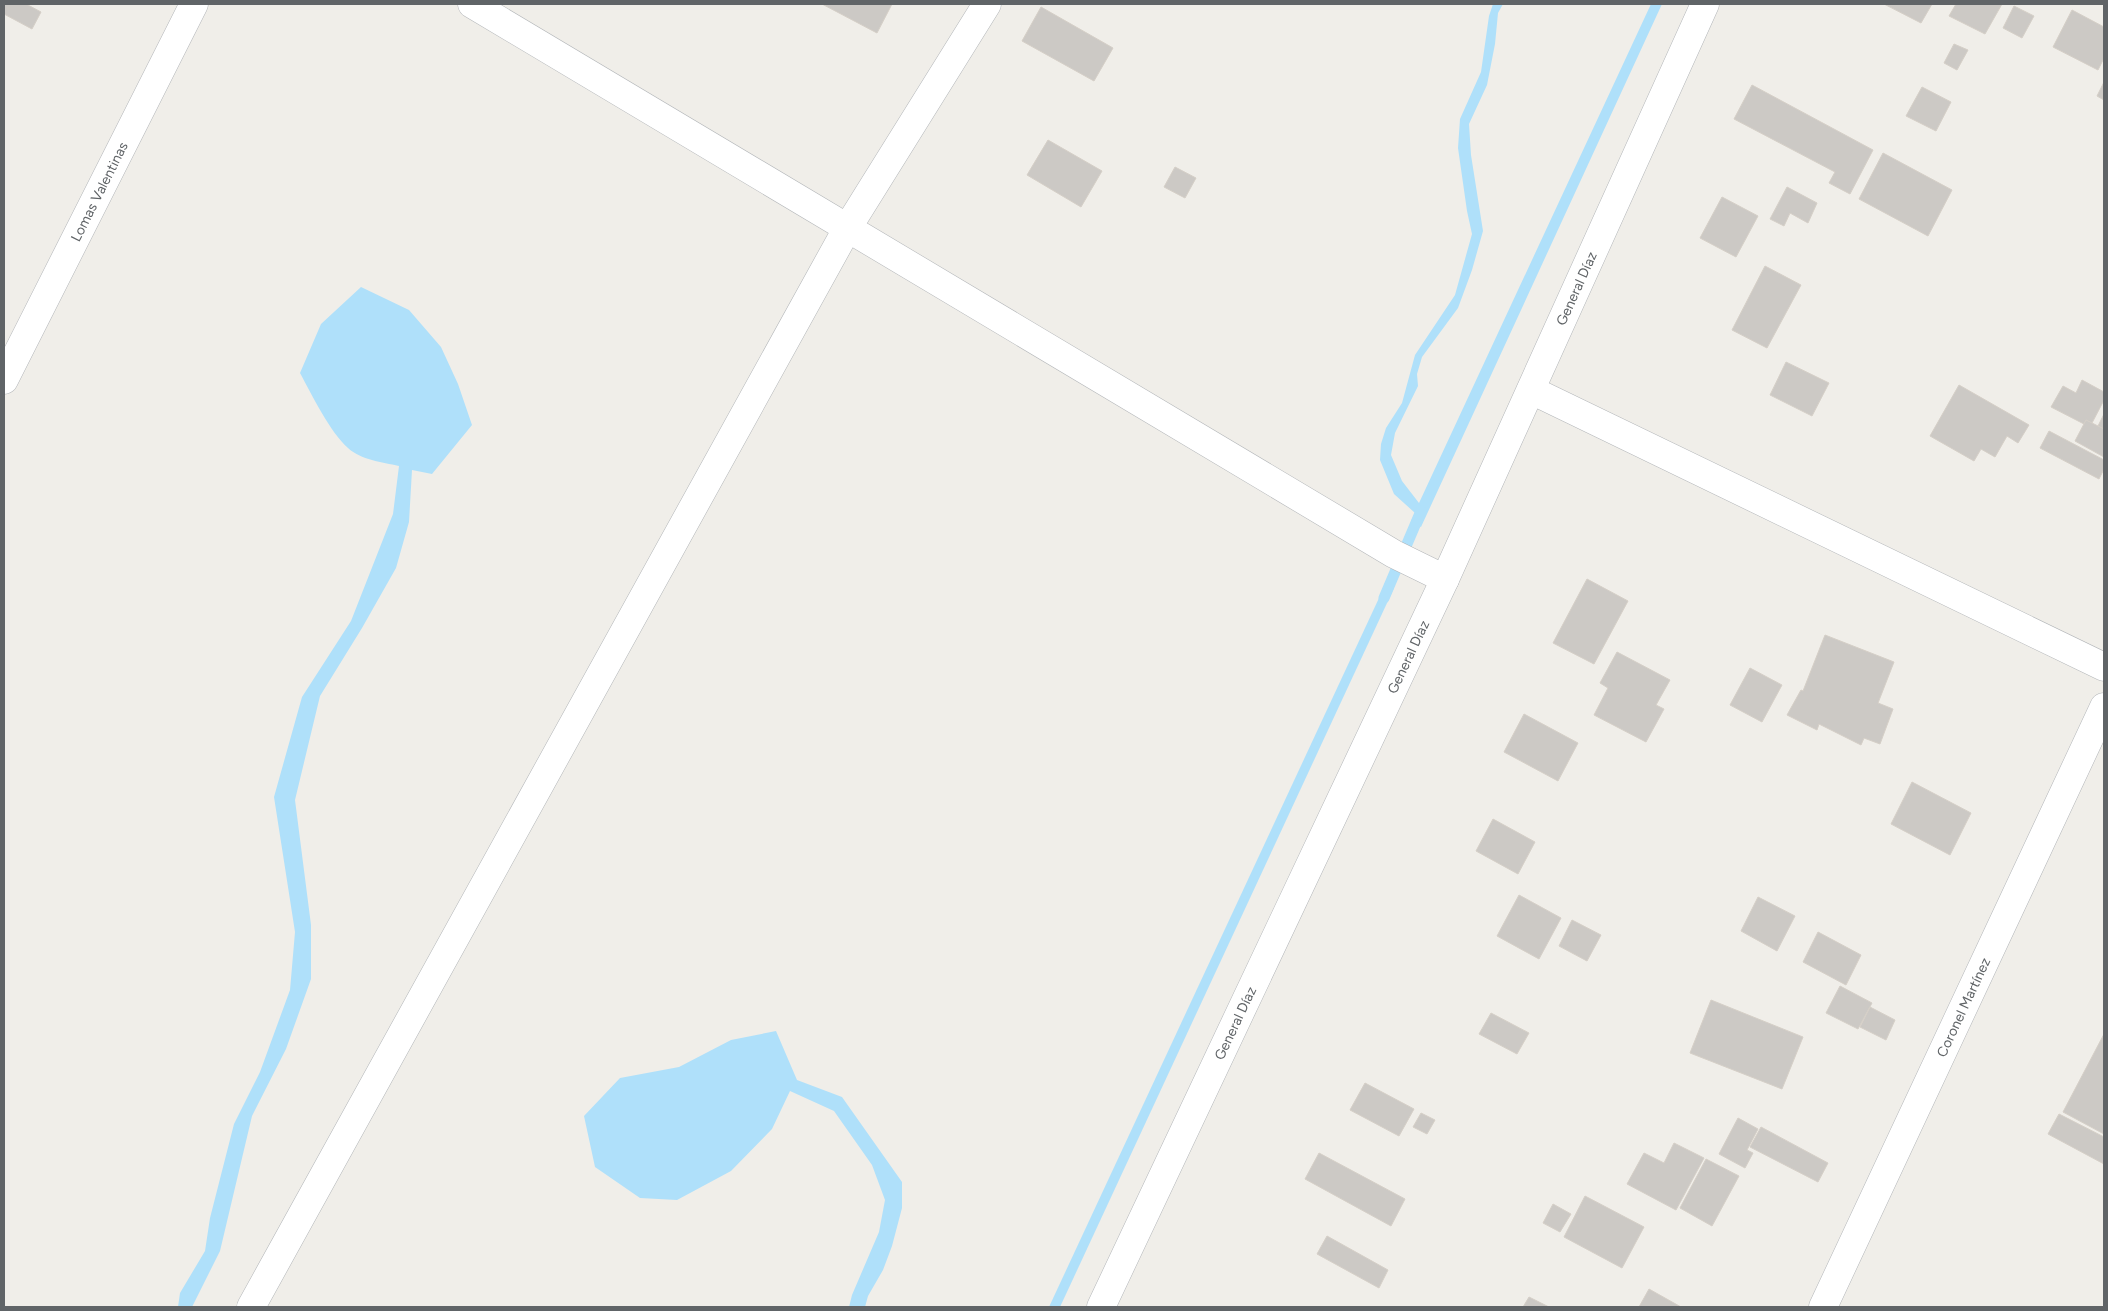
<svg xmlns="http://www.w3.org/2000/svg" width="2108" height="1311" font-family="Figtree,sans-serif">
<rect width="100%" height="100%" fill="#f0eee9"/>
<g fill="#afe0fa">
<polygon points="1493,4 1503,4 1498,13 1495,44 1487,85 1469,124 1471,155 1483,231 1472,270 1458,308 1422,357 1417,374 1418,386 1395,433 1391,455 1402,481 1419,503 1651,4 1662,4 1421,527 1411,521 1415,513 1394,494 1380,460 1381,444 1386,428 1402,403 1415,355 1455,295 1472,234 1467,211 1458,148 1460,119 1481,72 1489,16"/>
<path d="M361 287 409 310 441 347 458 384 472 425 432 474 412 470 409 522 396 568 362 628 320 696 295 800 311 925V979L286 1049 252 1116 220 1251 192 1307H178L180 1293 205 1251 210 1218 234 1124 260 1072 290 990 295 932 274 797 302 697 351 621 393 514 399 466C382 462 361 460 348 448 330 432 312 395 300 373L321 324Z"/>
<polygon points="1386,583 1394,588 1060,1307 1049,1307"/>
<polygon points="776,1031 797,1080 842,1097 902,1182 902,1208 892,1246 883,1270 868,1296 865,1307 849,1307 852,1295 879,1232 885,1200 872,1165 834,1111 790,1091 772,1129 731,1171 677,1200 640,1198 595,1167 584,1116 620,1078 679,1067 731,1040"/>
</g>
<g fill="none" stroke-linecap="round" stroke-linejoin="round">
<polyline stroke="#afe0fa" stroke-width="11" points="1384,598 1421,511"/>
</g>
<g fill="#ccc9c5" stroke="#d5cfc7">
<polygon points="4,4 26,4 41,12 32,29 4,14"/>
<polygon points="822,4 892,4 877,33"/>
<polygon points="1884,4 1932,4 1921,23"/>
<polygon points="1956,4 2002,4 1985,34 1949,16"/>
<polygon points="2014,6 2034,16 2022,38 2003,28"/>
<polygon points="1041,7 1113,48 1094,81 1022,41"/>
<polygon points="2072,10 2104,27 2104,58 2098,70 2053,47"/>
<polygon points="1954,44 1968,50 1957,70 1944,63"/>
<polygon points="2104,82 2104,100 2097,96"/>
<polygon points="1752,85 1873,150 1850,194 1829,183 1835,172 1734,119"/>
<polygon points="1922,87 1951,102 1936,131 1906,116"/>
<polygon points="1048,140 1102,171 1081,207 1027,175"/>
<polygon points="1883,153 1952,190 1928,236 1859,199"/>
<polygon points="1175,167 1196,178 1185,198 1164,187"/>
<polygon points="1787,187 1817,203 1808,223 1790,213 1784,226 1770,219"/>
<polygon points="1722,197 1758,216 1736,257 1700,238"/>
<polygon points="1765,266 1801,285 1767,348 1732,330"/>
<polygon points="1786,362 1829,383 1812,416 1770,395"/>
<polygon points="2082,380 2104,392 2104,400 2092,423 2086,420 2084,424 2051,407 2063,386 2076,393"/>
<polygon points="1959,385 2029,425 2018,443 2007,436 1995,457 1981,449 1974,461 1930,436"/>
<polygon points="2104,414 2104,429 2098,426"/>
<polygon points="2086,420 2104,429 2104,457 2075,441"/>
<polygon points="2049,431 2104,460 2104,469 2099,479 2040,448"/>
<polygon points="1587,579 1628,601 1594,664 1553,643"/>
<polygon points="1825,635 1894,662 1878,703 1893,709 1880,744 1864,738 1861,745 1819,724 1817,730 1787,715 1801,690 1803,691"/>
<polygon points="1617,652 1670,680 1656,705 1664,709 1646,742 1594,715 1608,688 1600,683"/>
<polygon points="1750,668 1782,685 1762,722 1730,705"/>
<polygon points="1524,714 1578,743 1558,781 1504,752"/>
<polygon points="1912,782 1971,813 1950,855 1891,824"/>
<polygon points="1493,819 1535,842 1518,874 1476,851"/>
<polygon points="1519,895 1561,918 1539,959 1497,936"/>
<polygon points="1758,897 1795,916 1777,951 1741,931"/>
<polygon points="1572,920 1601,935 1587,961 1559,946"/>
<polygon points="1818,932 1861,955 1846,985 1803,962"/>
<polygon points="1840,986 1872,1003 1858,1029 1826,1013"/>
<polygon points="1711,1000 1803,1037 1782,1089 1690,1053"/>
<polygon points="1870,1007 1895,1020 1886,1040 1860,1027"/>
<polygon points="1491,1013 1529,1033 1517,1054 1479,1034"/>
<polygon points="2104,1034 2104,1134 2063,1112"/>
<polygon points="1365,1083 1414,1109 1399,1136 1350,1110"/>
<polygon points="1421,1113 1435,1120 1427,1134 1413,1127"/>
<polygon points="2059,1114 2104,1137 2104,1164 2048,1134"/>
<polygon points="1738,1118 1758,1129 1747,1150 1753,1153 1745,1168 1719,1154"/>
<polygon points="1761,1127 1828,1163 1818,1182 1750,1147"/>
<polygon points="1674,1143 1704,1158 1676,1210 1627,1184 1644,1153 1664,1163"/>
<polygon points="1319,1153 1405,1199 1391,1226 1305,1179"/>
<polygon points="1706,1159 1739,1176 1712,1226 1680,1208"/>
<polygon points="1585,1196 1644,1227 1622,1268 1564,1237"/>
<polygon points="1553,1204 1571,1214 1560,1232 1543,1223"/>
<polygon points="1327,1236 1388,1270 1379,1288 1317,1254"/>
<polygon points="1649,1289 1681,1307 1639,1307"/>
<polygon points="1529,1297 1549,1307 1523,1307"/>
</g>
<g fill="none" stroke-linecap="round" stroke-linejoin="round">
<defs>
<g id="minor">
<polyline points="472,4 1394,554 1445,579"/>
<path id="s1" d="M4 380 194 4"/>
<polyline points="1531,390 2104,667"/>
<polyline points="251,1307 848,227 987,4"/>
<path id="s2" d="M1101 1307 1445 579 1705 4"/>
</g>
<g id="tertiary">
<path id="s3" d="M1823 1307 2104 707"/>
</g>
</defs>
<use href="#minor" stroke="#b3b6b9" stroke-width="29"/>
<use href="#tertiary" stroke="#b3b6b9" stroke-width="29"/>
<use href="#minor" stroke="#fff" stroke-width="28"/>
<use href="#tertiary" stroke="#fff" stroke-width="28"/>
</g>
<g text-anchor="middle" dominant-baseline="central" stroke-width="5" stroke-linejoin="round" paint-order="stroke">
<g font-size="14" fill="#606467" stroke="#fff">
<text stroke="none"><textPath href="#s1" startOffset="211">Lomas Valentinas</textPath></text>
<text stroke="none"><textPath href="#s2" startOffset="1124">General Díaz</textPath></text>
<text stroke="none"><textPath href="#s2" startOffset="719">General Díaz</textPath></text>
<text stroke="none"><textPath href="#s3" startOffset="331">Coronel Martínez</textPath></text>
<text stroke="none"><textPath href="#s2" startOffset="314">General Díaz</textPath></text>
</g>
</g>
<rect width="2108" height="1311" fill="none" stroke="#606467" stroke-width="10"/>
</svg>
